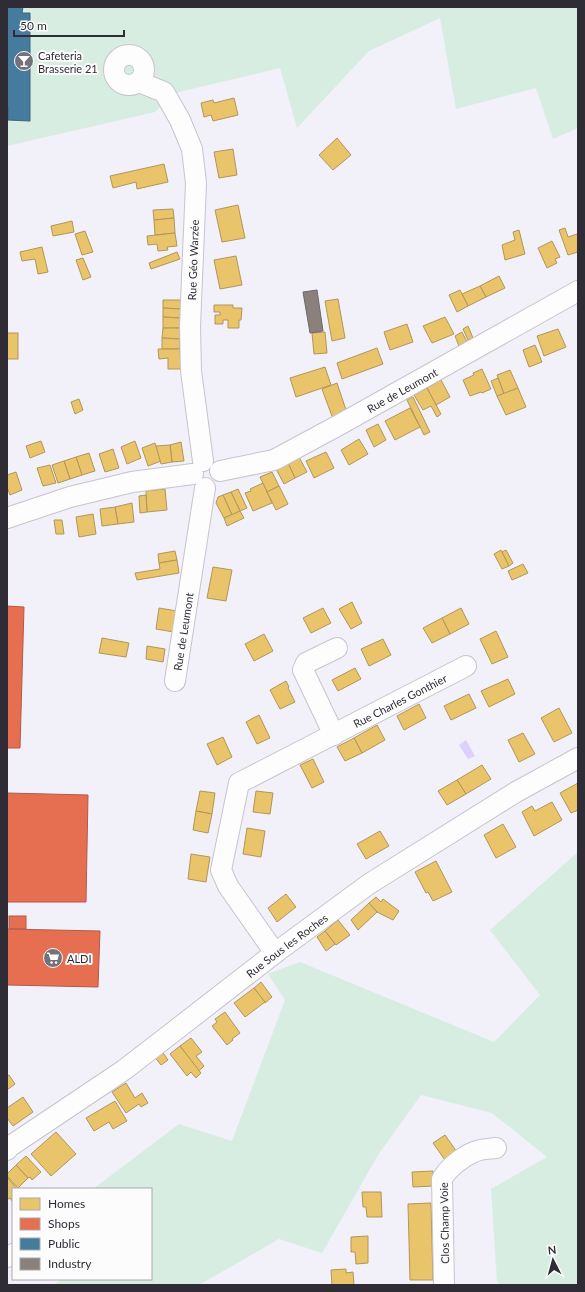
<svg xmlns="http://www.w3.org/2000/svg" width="585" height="1292" font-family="Lato,sans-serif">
<rect width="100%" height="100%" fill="#f2f0f8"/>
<g fill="#d7ede2">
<polygon points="7,7 578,7 578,128 553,139 536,88 456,109 440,18 369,51 297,128 280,68 175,93 155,112 7,146 7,158"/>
<polygon points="578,852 578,1285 503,1285 497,1282 491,1189 547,1157 492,1113 421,1095 378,1155 322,1253 279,1239 199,1285 53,1285 62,1279 151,1279 151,1189 93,1189 179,1124 232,1141 285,1000 268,974 300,962 494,1042 540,995 490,930"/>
</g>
<polygon fill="#dcd0fc" points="466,740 475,756 468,759 459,745"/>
<g fill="#e9c46a" stroke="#b1965a">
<polygon points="234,98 238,115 213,121 211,115 204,117 201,103 213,100 214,103"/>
<polygon points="337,138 351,155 333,170 319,155"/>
<polygon points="233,149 237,175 219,178 214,152"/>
<polygon points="164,164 168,182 137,189 136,182 113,188 110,176"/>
<polygon points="238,205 245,238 222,242 215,210"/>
<polygon points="173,209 174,218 154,220 153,210"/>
<polygon points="174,218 175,233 155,235 154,220"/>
<polygon points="72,221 74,232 53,236 51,226"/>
<polygon points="565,228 568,237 577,234 578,237 578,252 568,255 559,230"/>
<polygon points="519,230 525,254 505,260 502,245 515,240 513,232"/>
<polygon points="85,231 93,252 82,255 75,234"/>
<polygon points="175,233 177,246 167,247 168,250 158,251 157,244 148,245 147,236"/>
<polygon points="552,241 560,257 555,259 557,263 547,268 538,248"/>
<polygon points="42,247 48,272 38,274 35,259 22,261 20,252"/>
<polygon points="177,252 180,259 151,269 149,263"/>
<polygon points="236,256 242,285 220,289 214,260"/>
<polygon points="83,258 91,277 83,280 76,260"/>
<polygon points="499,276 505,288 486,297 480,286"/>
<polygon points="480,286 486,297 468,306 462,294"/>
<polygon points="460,290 468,306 457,312 449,295"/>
<polygon points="338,299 345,338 332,341 325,301"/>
<polygon points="163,300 181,300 181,309 163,308"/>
<polygon points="214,305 233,305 233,308 242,308 241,320 239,320 239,328 228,328 228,320 223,320 223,324 215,324 215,315 220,315 220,312 214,312"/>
<polygon points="163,308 181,309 180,318 163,317"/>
<polygon points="163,317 180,318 180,328 163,328"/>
<polygon points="445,317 454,334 432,343 423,326"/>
<polygon points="407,324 413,342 390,350 384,332"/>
<polygon points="468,326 473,338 468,340 463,329"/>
<polygon points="163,328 180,328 180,339 162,338"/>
<polygon points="558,329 566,347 544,356 537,336"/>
<polygon points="325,332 327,353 314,354 312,333"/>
<polygon points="462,332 467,342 459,346 455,336"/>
<rect x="7" y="333" width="11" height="26"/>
<polygon points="162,338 180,339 180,349 162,349"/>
<polygon points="535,345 542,362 529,367 523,350"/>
<polygon points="377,348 383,364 342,379 337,363"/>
<polygon points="158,349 180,349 181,369 168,369 168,358 159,359"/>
<polygon points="325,367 331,385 296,397 290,378"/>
<polygon points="482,369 491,389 482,393 481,392 470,396 463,380 474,375 473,373"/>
<polygon points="510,370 518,388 504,394 497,375"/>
<polygon points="498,378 504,394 497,396 491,381"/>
<polygon points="441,380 450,397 436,405 427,388"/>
<polygon points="337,383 347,413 333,419 322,389"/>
<polygon points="427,388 441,414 437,417 431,406 423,410 414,395"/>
<polygon points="518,388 526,407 506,415 497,396"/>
<polygon points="413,397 430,432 424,435 407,400"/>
<polygon points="79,399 83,410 75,414 71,402"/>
<polygon points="410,408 420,427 395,440 385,421"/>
<polygon points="378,424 386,440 374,447 366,430"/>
<polygon points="359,439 368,454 349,465 341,450"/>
<polygon points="41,441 45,452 30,458 26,446"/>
<polygon points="135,441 141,458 127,464 121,447"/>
<polygon points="181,442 184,461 172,462 170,445"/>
<polygon points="155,443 161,461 148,466 142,448"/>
<polygon points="170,445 172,462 161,464 156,446"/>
<polygon points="113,449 119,468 105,472 99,454"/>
<polygon points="326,452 334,468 314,478 306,461"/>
<polygon points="89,453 95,471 82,475 76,457"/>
<polygon points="76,457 82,475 70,479 64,461"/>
<polygon points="299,457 307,472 295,478 288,463"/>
<polygon points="64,461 70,479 58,483 52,465"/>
<polygon points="288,463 295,478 284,484 276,469"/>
<polygon points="50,465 56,483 43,486 37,468"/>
<polygon points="16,472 22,490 10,495 7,487 7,475"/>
<polygon points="272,472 279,486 267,492 260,477"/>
<polygon points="263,483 272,503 253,511 245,493 251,491 250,489"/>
<polygon points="279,486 288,504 276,510 267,492"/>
<polygon points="165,489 167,510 147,512 146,491"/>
<polygon points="238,489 247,508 240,511 231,492"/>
<polygon points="231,492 240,511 232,515 223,495"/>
<polygon points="146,495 147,512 140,513 139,496"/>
<polygon points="223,495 232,515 224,518 216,503 218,497"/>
<polygon points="132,503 134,522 118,524 115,507"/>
<polygon points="115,507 118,524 102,526 100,509"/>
<polygon points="240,511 244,518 227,526 224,518"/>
<polygon points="93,514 96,534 79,537 76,517"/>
<polygon points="54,520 62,520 64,534 56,534"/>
<polygon points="501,550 509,566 502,569 494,554"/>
<polygon points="506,550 513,563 509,566 502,552"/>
<polygon points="175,551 177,560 159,563 158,554"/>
<polygon points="177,560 179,573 137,580 135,573 160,569 159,563"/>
<polygon points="523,564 528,573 512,580 508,571"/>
<polygon points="213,567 232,570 226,601 207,598"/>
<polygon points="352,602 362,623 351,629 339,609"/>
<polygon points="159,608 177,611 174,632 156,629"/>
<polygon points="323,608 331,623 311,633 303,618"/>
<polygon points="461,608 469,624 450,634 442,618"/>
<polygon points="442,618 450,634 432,643 423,628"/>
<polygon points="496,631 508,657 492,664 480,639"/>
<polygon points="264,634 273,651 254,661 245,644"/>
<polygon points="102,638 129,643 126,657 99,653"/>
<polygon points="383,639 391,655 369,666 361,649"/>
<polygon points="147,646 165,649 163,662 146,659"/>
<polygon points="355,668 361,679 338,691 332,680"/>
<polygon points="508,679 515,694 489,707 481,691"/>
<polygon points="286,681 289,687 288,688 295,702 280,709 270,690"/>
<polygon points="469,694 476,708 451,720 444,706"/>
<polygon points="419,704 426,718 404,730 397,716"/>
<polygon points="559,708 572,733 554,742 541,718"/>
<polygon points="259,715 270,738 257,744 246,722"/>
<polygon points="377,725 385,740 362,753 354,738"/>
<polygon points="523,733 535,754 519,762 508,740"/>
<polygon points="223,737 232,757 217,765 207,744"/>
<polygon points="354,738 362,753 345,761 337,747"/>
<polygon points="313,759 324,782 312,788 300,765"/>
<polygon points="482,765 491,779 466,794 457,780"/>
<polygon points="457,780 466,794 447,805 438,791"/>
<polygon points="578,783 578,810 571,813 560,793"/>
<polygon points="200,791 215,793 212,814 196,811"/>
<polygon points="256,791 273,793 270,814 253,812"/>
<polygon points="552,802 562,820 534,836 522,812 532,806 535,811"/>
<polygon points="196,811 212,814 208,833 193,830"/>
<polygon points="503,824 516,847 496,858 484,835"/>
<polygon points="247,828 265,831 261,857 243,854"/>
<polygon points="380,831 389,846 366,859 357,844"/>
<polygon points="191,854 210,857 206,882 188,879"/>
<polygon points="436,861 452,892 433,901 428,892 426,893 415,872"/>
<polygon points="286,894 296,907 277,922 268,908"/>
<polygon points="376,897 381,902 383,899 399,911 393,920 377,912 369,903"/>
<polygon points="369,903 377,912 358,930 351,920"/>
<polygon points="338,920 350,935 336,945 325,931"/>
<polygon points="325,931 335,944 326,951 317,937"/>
<polygon points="261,982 272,997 265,1003 254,988"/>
<polygon points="254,988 265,1002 245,1017 234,1003"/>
<polygon points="225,1012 240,1033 232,1039 233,1040 227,1045 212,1026 217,1022 215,1019"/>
<polygon points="191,1038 202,1052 196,1056 204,1066 199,1071 180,1046"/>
<polygon points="180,1046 201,1073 196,1078 191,1072 187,1076 170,1054"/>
<polygon points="161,1050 168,1060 161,1065 154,1056"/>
<polygon points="9,1075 15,1084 7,1090 7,1076"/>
<polygon points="126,1083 135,1098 142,1093 148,1103 141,1107 139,1104 126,1113 112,1092"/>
<polygon points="23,1097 33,1112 13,1126 7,1118 7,1108"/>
<polygon points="115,1101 127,1121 113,1129 109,1122 94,1131 86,1118"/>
<polygon points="56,1132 76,1154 51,1176 31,1154"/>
<polygon points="445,1135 457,1152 445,1160 433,1143"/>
<polygon points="26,1156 41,1172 32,1180 30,1177 28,1178 16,1165"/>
<polygon points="16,1165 28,1178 18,1188 7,1176 7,1174"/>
<polygon points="433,1171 434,1186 413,1187 412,1172"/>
<polygon points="7,1177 17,1189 13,1189 12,1201 10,1198 7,1200"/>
<polygon points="362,1192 381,1192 382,1217 367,1217 366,1207 363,1207"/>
<polygon points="431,1203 433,1280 410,1280 408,1204"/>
<polygon points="368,1236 368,1263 356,1264 355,1252 351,1252 351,1237"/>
<polygon points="346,1269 346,1273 353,1272 354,1285 332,1285 331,1270"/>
</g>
<g fill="#e76f51" stroke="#b05b49">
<polygon points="7,606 24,607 20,748 7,748"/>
<polygon points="7,793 88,795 86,902 7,902"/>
<rect x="9" y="916" width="17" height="13"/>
<polygon points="7,929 100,931 98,987 7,985"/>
</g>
<polygon fill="#457b9d" stroke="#3e637e" points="7,7 23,7 22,13 30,13 30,121 8,120 8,106 7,106"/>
<polygon fill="#8a817c" stroke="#6f6867" points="317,290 323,331 310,333 303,292"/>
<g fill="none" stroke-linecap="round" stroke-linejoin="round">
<defs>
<g id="minor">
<circle cx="129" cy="70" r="15"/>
<polyline points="139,82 164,92 180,120 192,149 196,183 190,326 191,371 203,461"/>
<path id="s1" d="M220 471 274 460 339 425 578 291"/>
<polyline points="7,518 70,497 132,482 193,474"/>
<path id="s2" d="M175 681 205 488"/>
<polyline points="334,735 303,670 306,663 337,648"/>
<path id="s3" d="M275 953 228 886 221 870 239 783 466 666"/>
<path id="s4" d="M7 1150 9 1147 124 1070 275 953 369 884 516 792 578 758"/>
<polyline points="7,1257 13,1254"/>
<path d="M444 1285 442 1179C448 1168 462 1157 474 1152 480 1149 489 1149 496 1148"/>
</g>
</defs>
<use href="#minor" stroke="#c7c4cd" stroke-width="22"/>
<use href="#minor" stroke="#fdfdfe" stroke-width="20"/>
</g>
<defs>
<symbol id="bar-disc" viewBox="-11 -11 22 22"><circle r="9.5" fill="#73717a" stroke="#fcfcfc"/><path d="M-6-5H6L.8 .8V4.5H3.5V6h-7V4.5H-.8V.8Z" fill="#fff"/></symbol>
<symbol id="supermarket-disc" viewBox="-11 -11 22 22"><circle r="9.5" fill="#73717a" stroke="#fcfcfc"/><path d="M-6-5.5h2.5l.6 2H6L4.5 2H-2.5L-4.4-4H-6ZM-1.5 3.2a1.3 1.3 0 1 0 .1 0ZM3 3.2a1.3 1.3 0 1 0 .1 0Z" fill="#fff"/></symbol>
</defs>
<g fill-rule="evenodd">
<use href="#bar-disc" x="13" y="50" width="22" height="22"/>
<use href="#supermarket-disc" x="42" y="947" width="22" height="22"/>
</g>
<g text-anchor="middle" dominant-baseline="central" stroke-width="4" stroke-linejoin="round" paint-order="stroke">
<g font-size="11" fill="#2f2c36" stroke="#fcfcfc" text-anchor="start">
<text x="38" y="55">Cafeteria<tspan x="38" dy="13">Brasserie 21</tspan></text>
<text x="67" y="958">ALDI</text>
</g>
<g font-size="11" fill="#2f2c36" stroke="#fcfcfc">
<text transform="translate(193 260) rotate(-88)">Rue Géo Warzée</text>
<text stroke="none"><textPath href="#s1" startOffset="201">Rue de Leumont</textPath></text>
<text stroke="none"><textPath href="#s2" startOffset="50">Rue de Leumont</textPath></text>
<text stroke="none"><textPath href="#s3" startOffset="369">Rue Charles Gonthier</textPath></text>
<text stroke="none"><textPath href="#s4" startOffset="347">Rue Sous les Roches</textPath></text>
<text transform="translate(444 1223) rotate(-91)">Clos Champ Voie</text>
</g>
</g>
<rect width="585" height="1292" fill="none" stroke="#2f2c36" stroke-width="16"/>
<rect x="12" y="1188" width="140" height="92" fill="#fcfcfc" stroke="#aaa9ad"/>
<rect x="20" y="1198" width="20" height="12" fill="#e9c46a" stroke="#aaa9ad"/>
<text x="48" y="1208" font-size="12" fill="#2f2c36">Homes</text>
<rect x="20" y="1218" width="20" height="12" fill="#e76f51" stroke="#aaa9ad"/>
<text x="48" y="1228" font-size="12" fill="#2f2c36">Shops</text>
<rect x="20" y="1238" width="20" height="12" fill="#457b9d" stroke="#aaa9ad"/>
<text x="48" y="1248" font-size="12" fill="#2f2c36">Public</text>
<rect x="20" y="1258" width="20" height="12" fill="#8a817c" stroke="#aaa9ad"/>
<text x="48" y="1268" font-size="12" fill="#2f2c36">Industry</text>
<g transform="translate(553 1260) rotate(354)" stroke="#fcfcfc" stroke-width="3" paint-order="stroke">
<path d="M0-3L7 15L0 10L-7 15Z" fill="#2f2c36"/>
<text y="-6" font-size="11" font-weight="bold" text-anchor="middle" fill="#2f2c36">N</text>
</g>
<path d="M14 30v6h110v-6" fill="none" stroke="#2f2c36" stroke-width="2"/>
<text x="20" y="30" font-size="12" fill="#2f2c36" stroke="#fcfcfc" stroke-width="3" paint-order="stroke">50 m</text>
</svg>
